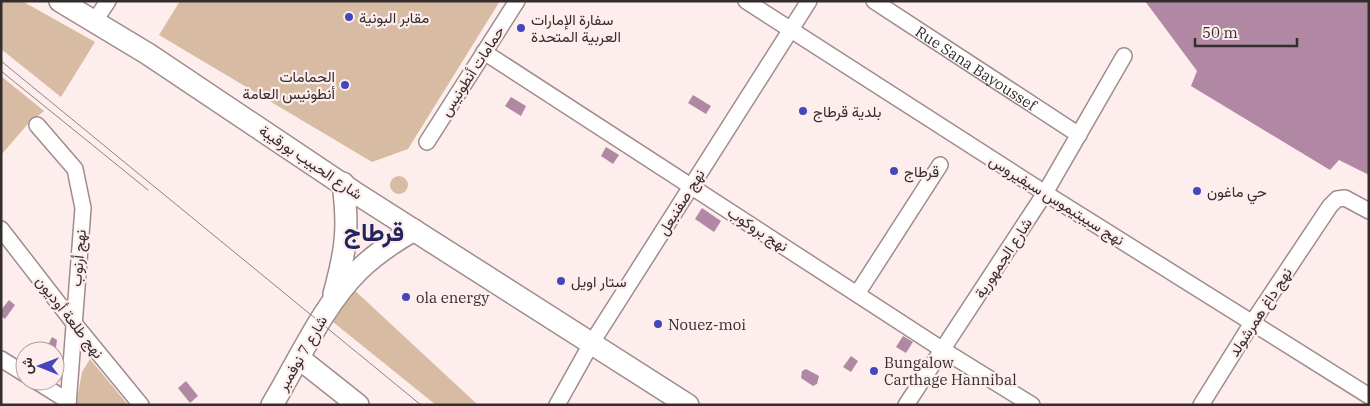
<svg xmlns="http://www.w3.org/2000/svg" width="1370" height="406" font-family="'IBM Plex Serif',Vazirmatn,serif">
<rect width="100%" height="100%" fill="#fdedec"/>
<g fill="#d7bca3">
<polygon points="1,1 22,1 95,42 61,97 1,49"/>
<polygon points="180,1 500,1 408,149 372,162 159,35"/>
<polygon points="1,76 44,111 27,125 1,155"/>
<circle cx="399" cy="185" r="9"/>
<polygon points="351,287 478,405 436,405 328,318"/>
<polygon points="90,359 128,405 76,405 82,372"/>
</g>
<g fill="#b188a3">
<polygon points="1145,1 1369,1 1369,175 1339,160 1330,170 1191,86 1197,71"/>
<polygon points="693,95 711,106 706,114 688,103"/>
<polygon points="511,97 526,106 521,116 505,106"/>
<polygon points="606,147 619,155 613,164 601,156"/>
<polygon points="702,208 721,221 714,232 695,219"/>
<polygon points="9,300 15,305 5,319 1,316 1,310"/>
<polygon points="903,336 913,342 906,353 896,347"/>
<polygon points="52,337 57,340 55,356 55,351 45,351"/>
<polygon points="851,356 858,361 851,372 843,367"/>
<polygon points="806,369 819,376 817,384 813,386 801,378 802,371"/>
<polygon points="186,381 198,396 190,403 178,388"/>
</g>
<g fill="none" stroke-linecap="round" stroke-linejoin="round">
<defs>
<g id="street">
<polyline points="746,1 1045,193 1369,396"/>
<path id="s1" d="M874 1 1079 135"/>
<polyline points="94,22 108,1"/>
<polyline points="484,52 943,350 1032,405"/>
<polyline points="37,125 75,169 83,208 68,405"/>
<polyline points="427,142 517,1"/>
<polyline points="1,229 73,322 141,405"/>
<polyline points="857,294 940,165"/>
<polyline points="1,359 25,374"/>
<polyline points="36,381 68,401"/>
<polyline points="557,405 591,344 809,1"/>
<polyline points="906,405 1045,193 1124,56"/>
<polyline points="1201,405 1252,323 1330,206 1337,199 1345,198 1369,211"/>
</g>
<g id="secondary">
<polyline points="60,1 148,54 354,192 688,405"/>
<path d="M334 294C346 250 349 229 343 183"/>
<polyline points="300,359 358,405"/>
<path d="M272 405C298 362 323 305 359 270 375 254 395 241 414 230"/>
</g>
</defs>
<use href="#street" stroke="#9f8d8c" stroke-width="18"/>
<use href="#secondary" stroke="#9f8d8c" stroke-width="24"/>
<use href="#street" stroke="#fff" stroke-width="15"/>
<use href="#secondary" stroke="#fff" stroke-width="21"/>
<g stroke="#8e8383" stroke-width="1">
<polyline points="1,61 421,405"/>
<polyline points="1,71 148,190"/>
</g>
</g>
<g fill="#4447bc" stroke="#fdedec" stroke-width="2">
<circle cx="349" cy="17" r="5"/>
<circle cx="521" cy="28" r="5"/>
<circle cx="345" cy="85" r="5"/>
<circle cx="803" cy="111" r="5"/>
<circle cx="894" cy="171" r="5"/>
<circle cx="1197" cy="191" r="5"/>
<circle cx="561" cy="281" r="5"/>
<circle cx="406" cy="297" r="5"/>
<circle cx="658" cy="324" r="5"/>
<circle cx="874" cy="371" r="5"/>
</g>
<g text-anchor="middle" dominant-baseline="central" stroke-width="4.5" stroke-linejoin="round" paint-order="stroke">
<g font-size="15" fill="#342d2d" stroke="#fdedec" text-anchor="start">
<text x="359" y="17">مقابر البونية</text>
<text x="531" y="19">سفارة الإمارات<tspan x="531" dy="17">العربية المتحدة</tspan></text>
<text x="335" y="76" text-anchor="end">الحمامات<tspan x="335" dy="17">أنطونيس العامة</tspan></text>
<text x="813" y="111">بلدية قرطاج</text>
<text x="904" y="171">قرطاج</text>
<text x="1207" y="191">حي ماغون</text>
<text x="571" y="281">ستار اويل</text>
<text x="416" y="297">ola energy</text>
<text x="668" y="324">Nouez-moi</text>
<text x="884" y="362">Bungalow<tspan x="884" dy="17">Carthage Hannibal</tspan></text>
</g>
<g font-size="15" fill="#342d2d" stroke="#fdedec">
<text stroke="none"><textPath href="#s1" startOffset="122">Rue Sana Bayoussef</textPath></text>
<text transform="translate(472 71) rotate(-57)">حمامات أنطونيس</text>
<text transform="translate(311 162) rotate(34)">شارع الحبيب بورقيبة</text>
<text transform="translate(1057 200) rotate(32)">نهج سيبتيموس سيفيروس</text>
<text transform="translate(681 202) rotate(-58)">نهج صفنبعل</text>
<text transform="translate(758 229) rotate(33)">نهج بروكوب</text>
<text transform="translate(78 258) rotate(-85)">نهج أرنوب</text>
<text transform="translate(1003 258) rotate(-57)">شارع الجمهورية</text>
<text transform="translate(1260 312) rotate(-57)">نهج داغ همرشولد</text>
<text transform="translate(70 317) rotate(52)">نهج طلعة أوديون</text>
<text transform="translate(302 353) rotate(-60)">شارع 7 نوفمبر</text>
</g>
<g font-size="25" font-weight="bold" fill="#21245d" stroke="#fdedec">
<text x="374" y="231">قرطاج</text>
</g>
</g>
<rect width="1370" height="406" fill="none" stroke="#342d2d" stroke-width="5"/>
<g transform="translate(40 366) rotate(271)"><circle r="24" fill="#fdedec" stroke="#ada0a0"/>
<path d="M0-4L9 19L0 12L-9 19Z" fill="#4447bc"/>
<text y="-8" font-size="14" font-weight="bold" text-anchor="middle" fill="#342d2d">ش</text>
</g>
<path d="M1195 38v8h102v-8" fill="none" stroke="#342d2d" stroke-width="2.5"/>
<text x="1202" y="38" font-size="15" fill="#342d2d" stroke="#fdedec" stroke-width="4" paint-order="stroke">50 m</text>
</svg>
